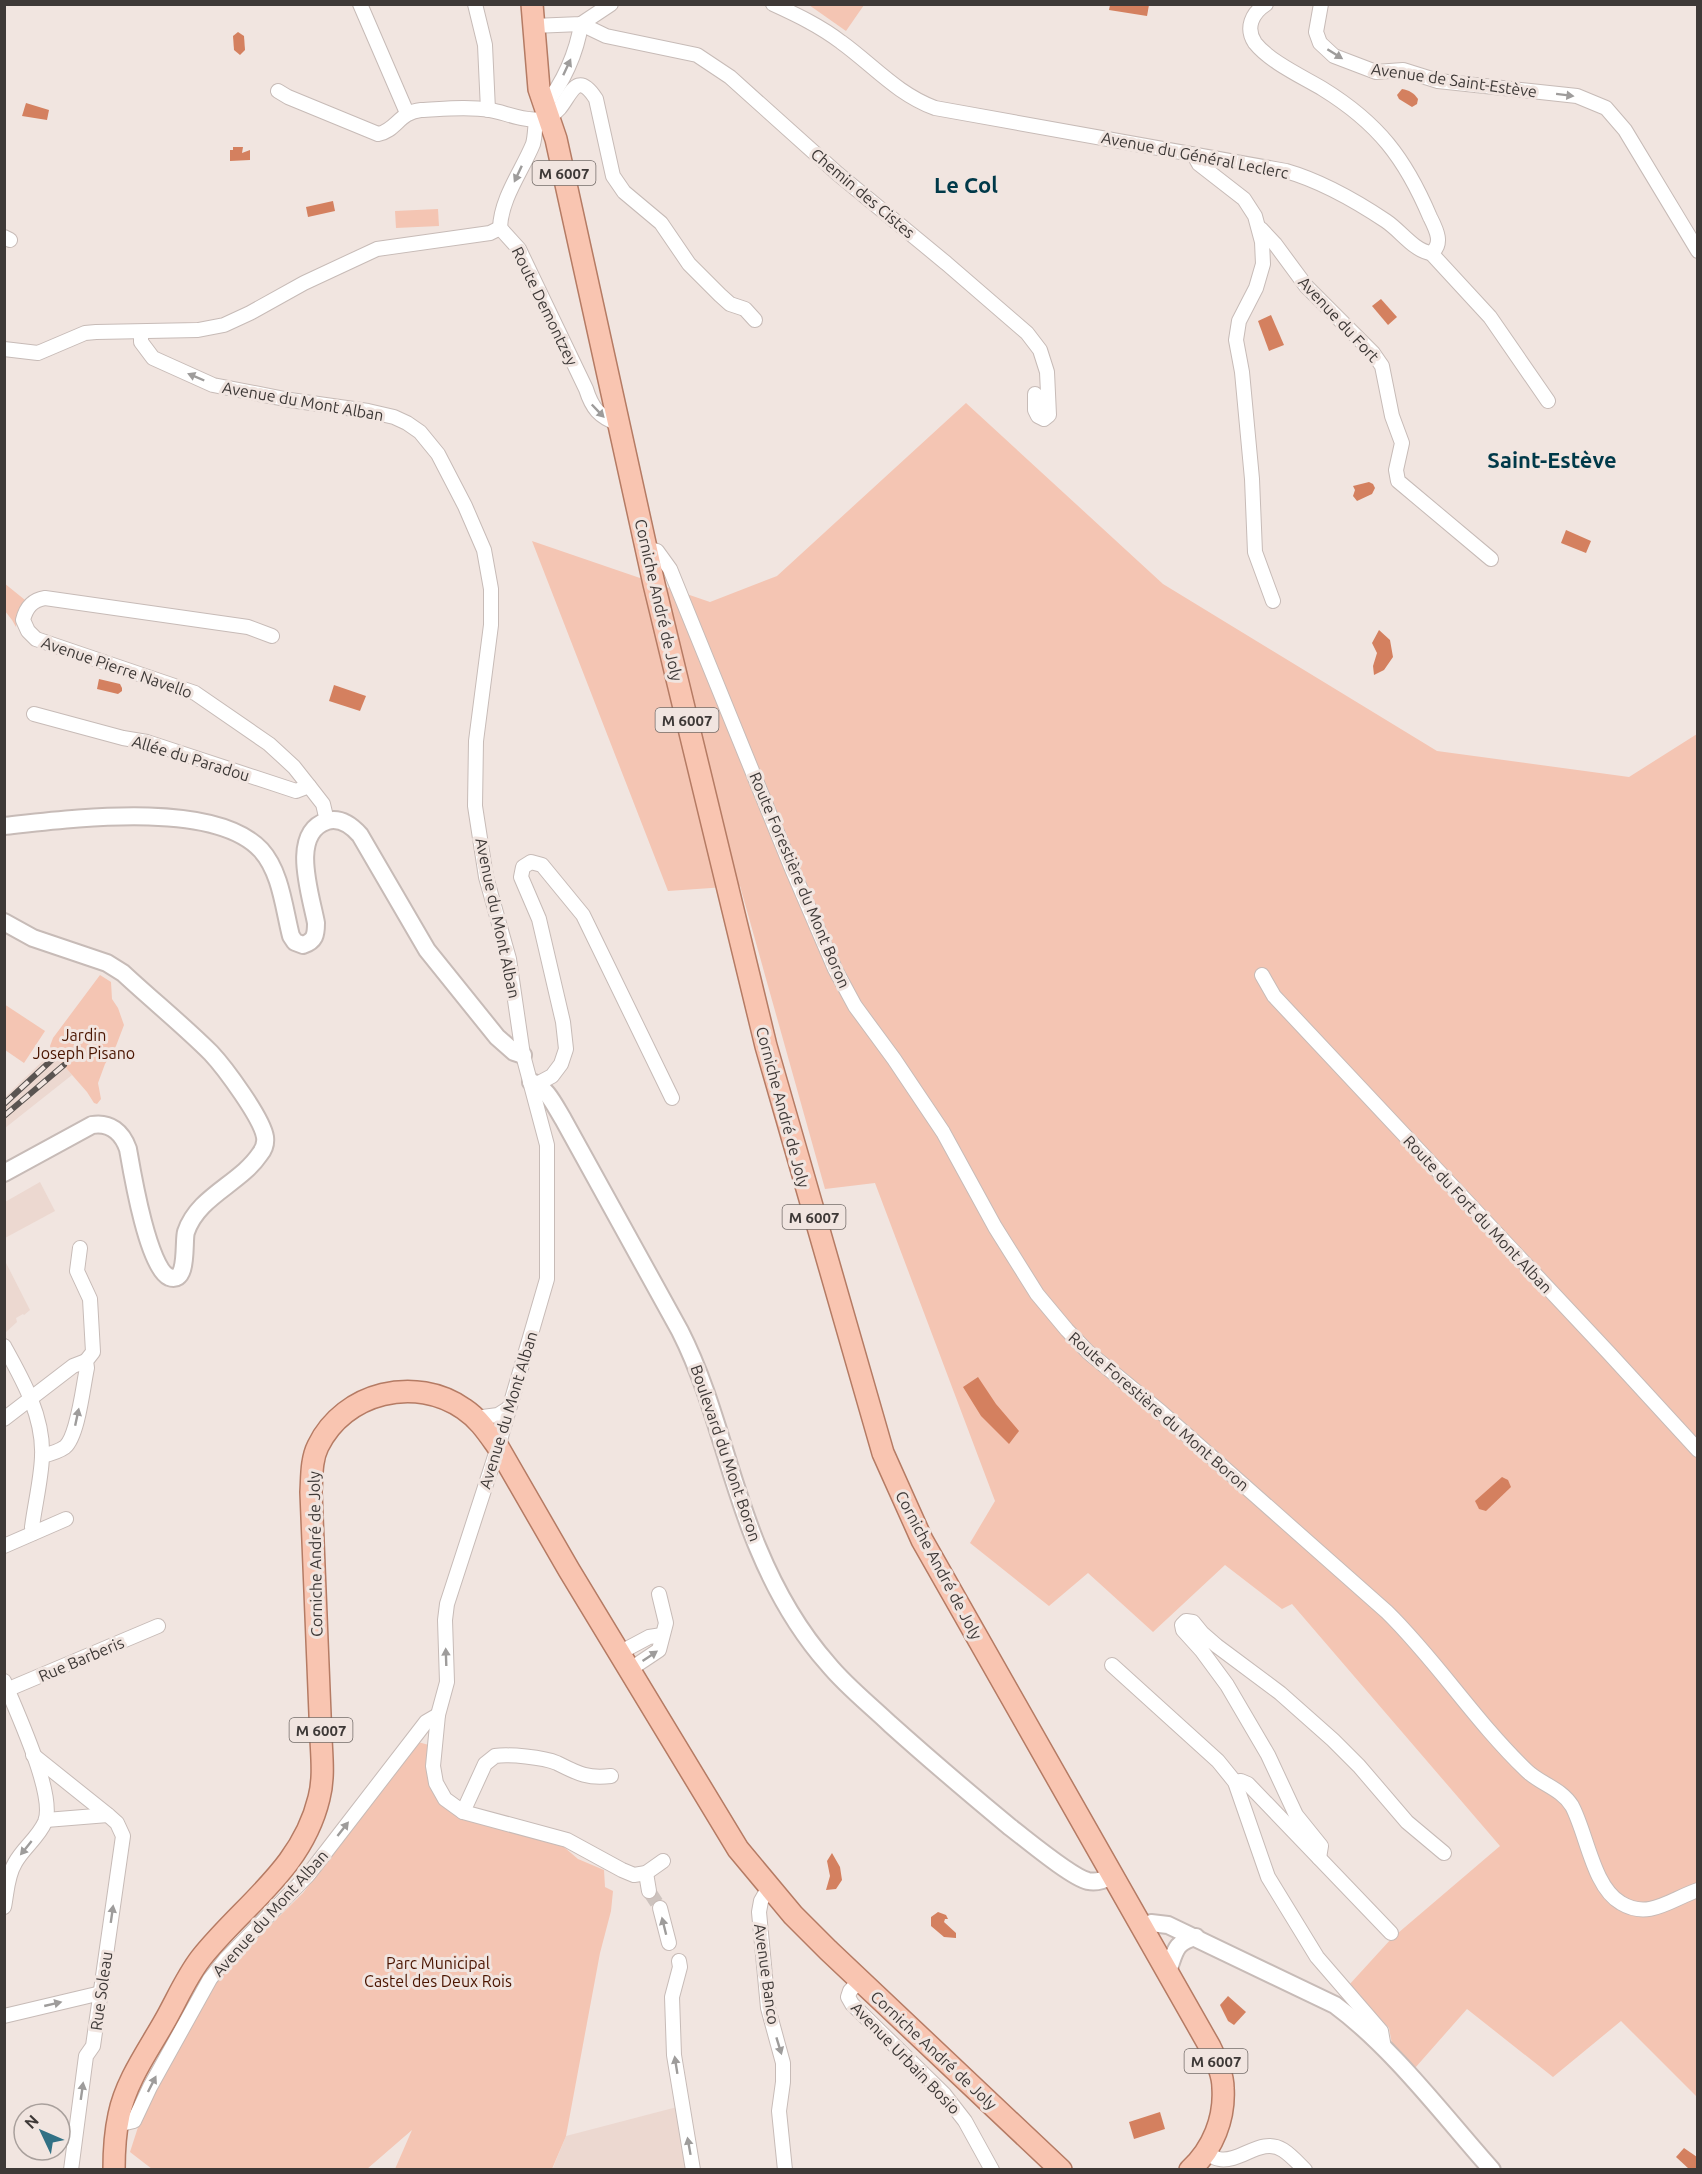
<svg xmlns="http://www.w3.org/2000/svg" width="1702" height="2174" font-family="Ubuntu,sans-serif">
<rect width="100%" height="100%" fill="#f1e5e0"/>
<g fill="#ecd8d0">
<polygon points="52,1052 72,1075 5,1128 5,1097"/>
<polygon points="40,1182 55,1211 5,1238 5,1202"/>
<polygon points="5,1261 30,1310 24,1315 23,1314 16,1318 17,1322 6,1332 4,1329"/>
<polygon points="677,2107 689,2169 552,2170 566,2136"/>
</g>
<g fill="#f4c5b3">
<polygon points="809,5 864,5 846,31"/>
<polygon points="438,209 439,226 396,228 395,211"/>
<polygon points="966,403 1163,584 1437,751 1629,777 1697,734 1697,2097 1621,2021 1553,2077 1467,2009 1415,2068 1392,2044 1389,2028 1349,1985 1391,1939 1500,1846 1292,1604 1282,1609 1225,1565 1153,1632 1088,1573 1049,1606 970,1543 995,1501 875,1183 825,1189 740,886 668,891 532,541 710,602 777,576"/>
<polygon points="4,583 25,600 18,611 16,627 12,620 5,611"/>
<polygon points="100,975 111,982 112,999 118,1008 124,1025 116,1046 105,1064 98,1083 101,1099 97,1104 94,1103 87,1092 52,1052 50,1046 53,1038"/>
<polygon points="4,1004 45,1031 24,1063 5,1050"/>
<polygon points="418,1742 429,1745 442,1804 458,1816 558,1842 578,1859 604,1870 605,1887 613,1891 611,1911 600,1953 566,2136 552,2169 395,2169 412,2130 367,2169 152,2169 130,2152 140,2121 209,1993 227,1968 303,1893"/>
</g>
<g fill="#d4805f">
<polygon points="1110,5 1149,5 1147,16 1109,10"/>
<polygon points="238,32 244,36 245,50 240,55 234,50 233,36"/>
<path d="M1402 89C1409 90 1414 93 1418 99L1417 104 1412 107 1399 99 1397 95Z"/>
<polygon points="26,103 49,110 47,120 22,116"/>
<polygon points="233,147 243,147 242,153 250,150 250,160 230,161 230,150 233,150"/>
<polygon points="333,201 335,211 308,217 306,207"/>
<polygon points="1381,299 1397,317 1388,325 1372,306"/>
<polygon points="1271,315 1284,345 1269,351 1258,321"/>
<polygon points="1369,482 1373,484 1375,488 1372,494 1357,501 1353,496 1355,490 1353,486"/>
<polygon points="1566,530 1591,541 1586,553 1561,543"/>
<polygon points="1379,630 1390,640 1393,657 1384,670 1374,675 1373,666 1377,653 1372,643"/>
<polygon points="99,679 120,684 122,688 122,691 118,694 97,689"/>
<polygon points="334,685 366,696 360,711 329,701"/>
<polygon points="978,1377 996,1404 1019,1431 1009,1444 981,1416 963,1387"/>
<polygon points="1502,1477 1508,1480 1511,1487 1486,1511 1479,1509 1475,1501"/>
<polygon points="832,1853 840,1867 842,1880 836,1889 826,1890 830,1876 827,1861"/>
<polygon points="938,1912 946,1915 948,1919 945,1919 944,1922 956,1933 956,1938 944,1937 931,1926 931,1917"/>
<polygon points="1228,1996 1246,2012 1234,2025 1228,2021 1220,2005"/>
<polygon points="1160,2112 1165,2129 1134,2139 1129,2122"/>
<polygon points="1684,2148 1697,2157 1697,2169 1689,2169 1676,2157"/>
</g>
<g fill="none" stroke-linecap="round" stroke-linejoin="round">
<polyline stroke="#cdc3be" stroke-width="14" stroke-dasharray="14 7" stroke-linecap="butt" points="649,1891 660,1908"/>
<defs>
<g id="minor">
<polyline points="360,4 407,113"/>
<polyline points="475,4 485,45 488,110"/>
<path d="M773 4C797 15 820 26 841 42 873 65 897 94 935 108L1286 171C1321 181 1356 201 1386 221 1401 231 1414 251 1431 253 1444 244 1436 229 1430 217 1405 158 1378 123 1323 89 1303 77 1270 62 1255 43 1245 28 1252 13 1266 4"/>
<polyline points="1321,4 1316,32 1320,43 1334,56 1376,72 1403,70 1438,81 1577,96 1606,108 1625,130 1698,251"/>
<polyline points="581,24 606,36 697,55 730,77 838,174 946,263 1027,333 1040,350 1047,372 1049,415 1044,419 1038,416 1035,410 1035,394"/>
<polyline points="533,26 581,24 611,4"/>
<path d="M278 91 288 97 378 134C396 131 399 112 421 110 443 109 468 106 490 110 503 112 526 122 539 119 546 118 554 115 559 109 571 95 577 69 596 99L613 176 624 192 661 223 689 264 720 295 730 304 745 309 755 320"/>
<path d="M544 106C563 84 577 52 581 24"/>
<polyline points="1194,155 1199,164 1244,199 1255,216 1262,242 1263,264 1256,288 1239,321 1236,340 1242,372 1252,479 1255,552 1273,601"/>
<path d="M500 228 519 249 586 389C592 408 599 417 619 424"/>
<path d="M500 228C501 198 522 171 533 144 535 137 535 128 536 120"/>
<polyline points="1261,229 1275,244 1306,286 1373,353 1382,366 1392,416 1402,443 1396,470 1398,481 1491,559"/>
<polyline points="4,237 10,240"/>
<polyline points="1431,253 1490,317 1548,401"/>
<polyline points="141,332 141,342 153,358 213,385 290,400 368,411 394,417 407,423 420,432 438,454 465,506 484,550 491,589 491,625 476,741 475,806 486,877 509,959 523,1055 547,1145 547,1279 498,1447 447,1604 445,1620 447,1682 438,1715 433,1766 436,1783 445,1799 463,1812 567,1840 622,1870 634,1875 646,1873 663,1861"/>
<polyline points="4,349 38,353 85,333 96,332 198,330 224,325 250,313 304,283 377,249 490,233 500,228"/>
<path d="M646 548 657 551 670 569 792 869 835 969 855 1006 894 1059 943 1132 995 1227 1037 1294 1067 1330 1088 1352 1161 1412 1387 1612C1437 1661 1475 1721 1526 1770 1540 1784 1561 1788 1572 1806 1587 1834 1593 1887 1621 1903 1649 1920 1671 1899 1698 1890"/>
<path d="M272 636 248 627 45 598C32 600 26 608 23 620L28 631 36 639 195 693 269 744 294 767 309 786"/>
<polyline points="34,714 123,738 147,742 296,791 309,786 323,804 327,821"/>
<polyline points="1262,975 1274,996 1608,1352 1698,1450"/>
<polyline points="537,1084 552,1076 561,1064 566,1049 563,1022 539,919 521,877 523,867 531,862 542,865 583,915 672,1098"/>
<path d="M4 1346C23 1380 44 1417 42 1457 41 1480 35 1504 32 1527L33 1533"/>
<polyline points="475,1418 498,1415 509,1408"/>
<polyline points="4,1419 73,1366 86,1361"/>
<path d="M42 1456C50 1454 58 1452 65 1447 78 1436 83 1386 87 1368L86 1361 93 1352 90 1299 77 1271 80 1248"/>
<polyline points="4,1546 66,1519"/>
<polyline points="619,1653 649,1637 662,1635"/>
<polyline points="1112,1665 1218,1761 1235,1782 1268,1877 1317,1957 1381,2031 1384,2048"/>
<polyline points="629,1670 659,1650 666,1623 659,1594"/>
<path d="M4 1681C16 1711 56 1795 45 1822 38 1838 23 1848 15 1863 7 1876 7 1892 4 1907"/>
<polyline points="4,1691 158,1626"/>
<polyline points="33,1755 108,1815 117,1823 123,1836 93,2046 86,2056 71,2170"/>
<polyline points="1235,1782 1241,1781 1248,1784 1391,1933"/>
<path d="M463 1812 485 1764 495 1756C509 1754 543 1757 557 1763 577 1773 587 1779 611 1776"/>
<polyline points="46,1820 108,1815"/>
<polyline points="1319,1858 1321,1846 1296,1815 1268,1755 1227,1685 1202,1651 1183,1630 1182,1625 1186,1621 1193,1622 1202,1633 1217,1646 1280,1693 1333,1740 1359,1766 1407,1822 1444,1853"/>
<polyline points="646,1873 649,1891"/>
<polyline points="769,1887 761,1901 759,1912 768,2008 783,2063 783,2082 779,2111 785,2170"/>
<polyline points="660,1908 669,1943"/>
<polyline points="679,1961 680,1967 672,1997 674,2055 693,2170"/>
<polyline points="860,1980 850,1991 848,1997 852,2004 944,2094 965,2121 992,2170"/>
<polyline points="4,2016 101,1993"/>
<polyline points="117,2125 134,2121 150,2087 210,1979 225,1960 308,1875 426,1722 438,1715"/>
<path d="M1206 2153C1210 2155 1214 2158 1219 2159 1241 2163 1261 2136 1283 2150 1291 2155 1298 2163 1305 2170"/>
</g>
<g id="tertiary">
<path d="M4 826C69 819 214 799 261 850 281 872 284 909 291 936L295 942 303 945C315 941 316 935 316 923 311 895 289 833 327 821 341 817 352 826 360 835L427 950 497 1037 514 1052 523 1055"/>
<path d="M4 922 33 938 107 963 123 973C152 1000 183 1025 211 1053 225 1068 262 1118 265 1137 266 1144 264 1149 260 1154 240 1184 198 1196 186 1232 183 1241 189 1285 169 1277 148 1268 132 1172 128 1149 122 1132 110 1122 92 1125L4 1173"/>
<path d="M531 1082C546 1086 555 1106 563 1119L680 1331C715 1400 728 1477 758 1548 775 1589 798 1630 828 1664 846 1686 869 1704 890 1724 929 1759 969 1793 1010 1827 1026 1839 1071 1877 1088 1881 1098 1883 1106 1879 1114 1875"/>
<path d="M1142 1927 1151 1923 1168 1925 1335 2005C1393 2048 1443 2115 1492 2170"/>
<path d="M1168 1971C1175 1953 1174 1942 1196 1937"/>
</g>
<g id="primary">
<path d="M532 4 539 89 556 139 654 584 766 1046 883 1453 922 1540 1210 2047C1216 2060 1223 2074 1223 2088 1225 2118 1213 2149 1190 2170"/>
<path d="M114 2170C114 2151 115 2133 119 2115 126 2080 150 2048 167 2017 178 1997 187 1976 201 1958 244 1904 302 1869 319 1798 324 1779 322 1759 321 1739L311 1492C312 1477 311 1460 318 1446 344 1392 416 1375 464 1409 479 1419 488 1433 498 1447L569 1570 738 1849 793 1915 828 1950 1061 2170"/>
</g>
</defs>
<use href="#minor" stroke="#c7bbb7" stroke-width="16"/>
<use href="#tertiary" stroke="#c7bbb7" stroke-width="20"/>
<use href="#primary" stroke="#b57b64" stroke-width="24"/>
<use href="#minor" stroke="#fff" stroke-width="14"/>
<use href="#tertiary" stroke="#fff" stroke-width="16"/>
<use href="#primary" stroke="#f9c5b1" stroke-width="21"/>
<defs>
<g id="rail">
<polyline points="4,1104 56,1056"/>
<polyline points="4,1116 64,1065"/>
</g>
</defs>
<use href="#rail" stroke="#5a5451" stroke-width="6"/>
<use href="#rail" stroke="#f1e5e0" stroke-width="4" stroke-dasharray="11" stroke-linecap="butt"/>
</g>
<defs><path id="oneway-solid" d="M-6-.8H1V-3.2L6.5 0L1 3.2V.8H-6Z" transform="scale(1.5)"/></defs>
<g fill="#9e9c9b">
<use href="#oneway-solid" transform="translate(1335 54) rotate(32)"/>
<use href="#oneway-solid" transform="translate(567 67) rotate(-65)"/>
<use href="#oneway-solid" transform="translate(1565 95) rotate(7)"/>
<use href="#oneway-solid" transform="translate(518 174) rotate(115)"/>
<use href="#oneway-solid" transform="translate(196 377) rotate(-157)"/>
<use href="#oneway-solid" transform="translate(598 411) rotate(46)"/>
<use href="#oneway-solid" transform="translate(77 1417) rotate(-78)"/>
<use href="#oneway-solid" transform="translate(650 1656) rotate(-34)"/>
<use href="#oneway-solid" transform="translate(446 1657) rotate(-92)"/>
<use href="#oneway-solid" transform="translate(343 1829) rotate(-52)"/>
<use href="#oneway-solid" transform="translate(26 1848) rotate(129)"/>
<use href="#oneway-solid" transform="translate(112 1914) rotate(-82)"/>
<use href="#oneway-solid" transform="translate(664 1926) rotate(-104)"/>
<use href="#oneway-solid" transform="translate(53 2004) rotate(-13)"/>
<use href="#oneway-solid" transform="translate(779 2046) rotate(73)"/>
<use href="#oneway-solid" transform="translate(676 2065) rotate(-99)"/>
<use href="#oneway-solid" transform="translate(152 2084) rotate(-63)"/>
<use href="#oneway-solid" transform="translate(82 2091) rotate(-82)"/>
<use href="#oneway-solid" transform="translate(689 2146) rotate(-100)"/>
</g>
<g text-anchor="middle" dominant-baseline="central" stroke-width="6" stroke-linejoin="round" paint-order="stroke">
<g fill="#f1e5e0" stroke="#746d6a" stroke-width="1.5">
<rect x="532.5" y="161" width="63" height="24" rx="4.5"/>
<rect x="655.5" y="708" width="63" height="24" rx="4.5"/>
<rect x="782.5" y="1205" width="63" height="24" rx="4.5"/>
<rect x="289.5" y="1718" width="63" height="24" rx="4.5"/>
<rect x="1184.5" y="2049" width="63" height="24" rx="4.5"/>
</g>
<g font-size="15" font-weight="bold" fill="#3e3937">
<text x="564" y="173">M 6007</text>
<text x="687" y="720">M 6007</text>
<text x="814" y="1217">M 6007</text>
<text x="321" y="1730">M 6007</text>
<text x="1216" y="2061">M 6007</text>
</g>
<g font-size="16" fill="#3e3937" stroke="#f1e5e0">
<text transform="translate(1454 80) rotate(8)">Avenue de Saint-Estève</text>
<text transform="translate(1195 155) rotate(11)">Avenue du Général Leclerc</text>
<text transform="translate(863 193) rotate(40)">Chemin des Cistes</text>
<text transform="translate(545 306) rotate(64)">Route Demontzey</text>
<text transform="translate(1339 319) rotate(47)">Avenue du Fort</text>
<text transform="translate(303 401) rotate(10)">Avenue du Mont Alban</text>
<text transform="translate(659 600) rotate(77)">Corniche André de Joly</text>
<text transform="translate(117 667) rotate(19)">Avenue Pierre Navello</text>
<text transform="translate(191 758) rotate(17)">Allée du Paradou</text>
<text transform="translate(800 880) rotate(67)">Route Forestière du Mont Boron</text>
<text transform="translate(498 918) rotate(78)">Avenue du Mont Alban</text>
<text transform="translate(783 1107) rotate(75)">Corniche André de Joly</text>
<text transform="translate(1478 1214) rotate(47)">Route du Fort du Mont Alban</text>
<text transform="translate(508 1410) rotate(-73)">Avenue du Mont Alban</text>
<text transform="translate(1159 1411) rotate(41)">Route Forestière du Mont Boron</text>
<text transform="translate(726 1453) rotate(71)">Boulevard du Mont Boron</text>
<text transform="translate(315 1554) rotate(-91)">Corniche André de Joly</text>
<text transform="translate(939 1565) rotate(62)">Corniche André de Joly</text>
<text transform="translate(81 1659) rotate(-23)">Rue Barberis</text>
<text transform="translate(270 1913) rotate(-48)">Avenue du Mont Alban</text>
<text transform="translate(767 1974) rotate(82)">Avenue Banco</text>
<text transform="translate(101 1991) rotate(-82)">Rue Soleau</text>
<text transform="translate(934 2050) rotate(43)">Corniche André de Joly</text>
<text transform="translate(906 2058) rotate(46)">Avenue Urbain Bosio</text>
</g>
<g font-size="16" fill="#4a1500" stroke="#f1e5e0">
<text x="84" y="1035">Jardin<tspan x="84" dy="18">Joseph Pisano</tspan></text>
<text x="438" y="1963">Parc Municipal<tspan x="438" dy="18">Castel des Deux Rois</tspan></text>
</g>
<g font-size="22" font-weight="bold" fill="#003949" stroke="#f1e5e0">
<text x="966" y="184">Le Col</text>
<text x="1552" y="459">Saint-Estève</text>
</g>
</g>
<rect width="1702" height="2174" fill="none" stroke="#3e3937" stroke-width="12"/>
<g transform="translate(42 2132) rotate(314)"><circle r="28" fill="#f1e5e0" stroke="#a9a09c" stroke-width="1.5"/>
<path d="M0-4.5L10 22L0 15L-10 22Z" fill="#317185"/>
<text y="-9" font-size="16" font-weight="bold" text-anchor="middle" fill="#3e3937">N</text>
</g>
</svg>
